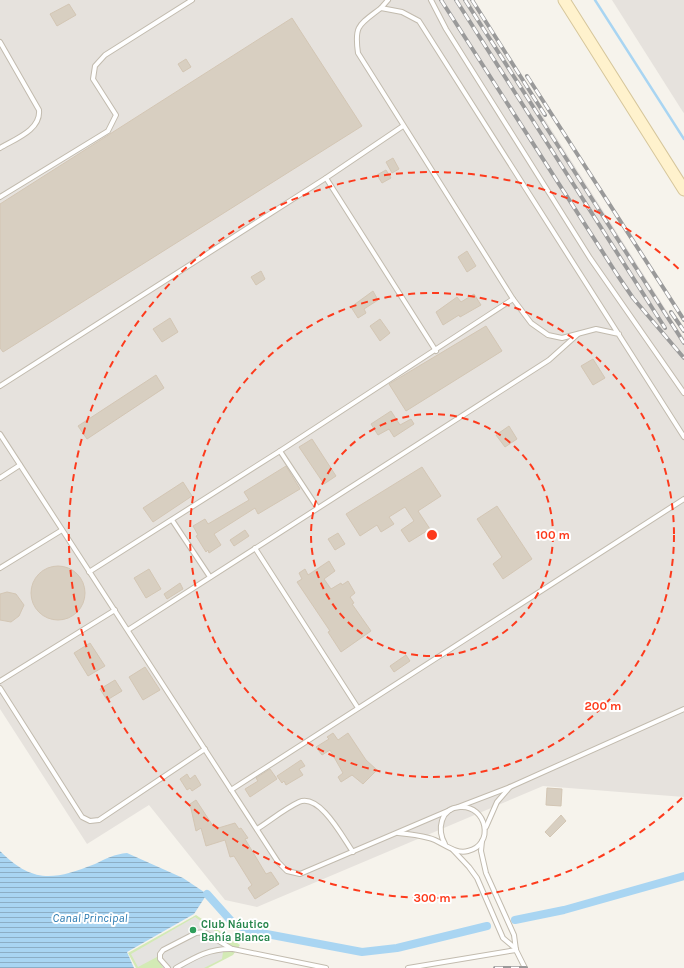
<svg xmlns="http://www.w3.org/2000/svg" width="684" height="968" font-family="Karla,sans-serif">
<defs>
<pattern id="water-rules" width="6" height="5" patternUnits="userSpaceOnUse"><rect width="6" height="5" fill="#a9d5f2"/><path d="M0 2.5h6" fill="none" stroke="#8caec5"/></pattern>
</defs>
<rect width="100%" height="100%" fill="#f6f3ec"/>
<g fill="#e6e2dd">
<polygon points="0,0 469,0 684,338 684,797 543,786 257,907 225,900 149,805 87,844 0,709"/>
<polygon points="612,0 684,0 684,113 683,112"/>
</g>
<polygon fill="#d3eab5" points="196,915 240,945 233,955 208,968 136,968 128,953"/>
<polygon fill="#e5e3e0" points="195,917 225,938 222,959 204,968 163,968 157,957 138,967 131,954"/>
<path fill="url(#water-rules)" d="M0 851C33 884 54 880 95 864 105 859 115 854 127 853L183 878 207 894 194 914 127 952 134 968H0Z"/>
<g fill="none" stroke-linecap="round" stroke-linejoin="round">
<polyline stroke="#a9d5f2" stroke-width="2.5" points="595,0 684,139"/>
<g stroke="#a9d5f2" stroke-width="8">
<polyline points="207,894 233,923 251,931 362,952 397,948 487,926"/>
<polyline points="515,920 564,910 684,876"/>
</g>
</g>
<g fill="#d8cfc1" stroke="#d3c6b4">
<polygon points="69,4 76,15 57,26 50,14"/>
<polygon points="292,18 362,126 3,352 0,348 0,204"/>
<polygon points="186,59 191,67 183,72 178,64"/>
<polygon points="393,158 399,169 392,173 386,162"/>
<polygon points="386,170 391,178 382,183 377,175"/>
<polygon points="467,251 476,266 467,272 458,257"/>
<polygon points="261,271 265,279 256,285 251,277"/>
<polygon points="373,291 378,300 364,309 366,313 358,318 351,307"/>
<polygon points="474,294 481,305 460,317 459,315 443,325 436,312 457,297 461,302"/>
<polygon points="170,318 178,332 162,342 153,329"/>
<polygon points="380,319 390,333 380,341 370,326"/>
<polygon points="486,326 502,351 406,411 389,384"/>
<polygon points="593,359 605,378 593,385 581,366"/>
<polygon points="156,375 164,388 87,439 78,426"/>
<polygon points="391,411 400,425 411,419 414,424 394,437 389,429 378,435 371,424"/>
<polygon points="509,426 517,439 505,447 496,435"/>
<polygon points="312,439 336,476 324,484 299,447"/>
<polygon points="286,466 300,489 258,514 255,508 214,534 221,545 209,553 208,550 206,552 196,536 198,535 193,526 205,519 208,524 249,500 244,492"/>
<polygon points="422,467 441,496 418,511 430,529 409,542 401,530 414,521 405,507 389,517 394,524 381,532 377,525 360,536 346,514"/>
<polygon points="183,482 192,496 153,522 143,508"/>
<polygon points="497,506 532,559 503,579 493,564 502,557 477,519"/>
<polygon points="245,530 249,536 234,546 230,540"/>
<polygon points="338,533 345,544 335,550 328,539"/>
<polygon points="329,561 335,571 324,579 331,589 341,583 342,585 348,581 355,593 350,597 354,603 352,604 371,631 341,652 328,632 330,631 297,582 302,579 299,573 305,569 308,575"/>
<circle cx="58" cy="593" r="27"/>
<polygon points="149,569 161,589 146,598 134,578"/>
<polygon points="180,583 183,589 167,599 164,594"/>
<polygon points="7,592 16,594 24,605 19,616 11,622 0,620 0,594"/>
<polygon points="90,643 105,666 88,676 74,653"/>
<polygon points="406,655 410,661 394,672 390,666"/>
<polygon points="145,667 160,690 143,700 129,677"/>
<polygon points="115,680 122,691 107,700 100,689"/>
<polygon points="333,733 338,740 348,733 366,760 377,770 363,784 352,775 341,782 338,777 343,773 330,750 322,755 316,747 329,739 327,737"/>
<polygon points="301,760 305,766 299,769 303,775 286,785 284,781 282,783 277,776"/>
<polygon points="270,769 277,779 250,797 245,789 258,781 256,778"/>
<polygon points="187,774 190,779 195,775 201,785 192,791 190,788 187,790 180,779"/>
<polygon points="547,788 562,789 561,806 546,805"/>
<polygon points="196,800 215,829 235,823 239,829 241,828 248,838 245,839 266,874 271,872 279,884 255,899 248,888 252,885 234,856 230,857 225,840 206,846 201,828 196,831 190,804"/>
<polygon points="561,815 566,821 550,837 545,832"/>
</g>
<g fill="none" stroke-linecap="round" stroke-linejoin="round">
<defs>
<g id="lane">
<polyline points="431,0 446,29 590,258 684,393"/>
<polyline points="381,8 388,0"/>
<path d="M0 42 39 110C41 130 15 139 0 148"/>
<polyline points="326,178 436,351"/>
<polyline points="0,197 108,131 116,115 93,79 95,66 105,55 192,0"/>
<path d="M619 334 596 329 562 338 548 335 531 323 513 299 358 53C354 25 359 25 381 8L402 12 419 21 684 437"/>
<polyline points="0,386 326,178 403,126"/>
<polyline points="0,434 278,862 287,871 300,874 450,810"/>
<polyline points="280,451 317,507"/>
<polyline points="0,478 20,465"/>
<polyline points="172,520 210,577"/>
<polyline points="255,548 358,708"/>
<polyline points="0,568 62,530"/>
<polyline points="89,572 280,451 513,299"/>
<polyline points="128,630 549,360 578,334"/>
<polyline points="0,681 115,610"/>
<polyline points="0,688 82,817 90,821 99,820 205,749"/>
<polyline points="231,790 684,499"/>
<polyline points="458,807 510,787 684,709"/>
<polyline points="486,827 497,802 510,787"/>
<path d="M257 829C270 821 284 809 299 802 320 793 343 838 353 852"/>
<path d="M398 833C409 834 418 835 429 838 442 841 454 855 468 851 495 845 487 805 460 807 440 808 437 830 445 844"/>
<polyline points="482,841 481,851 486,873 514,935 516,950 525,968"/>
<polyline points="453,850 469,867 477,878 503,938 516,949"/>
<polyline points="168,968 160,959 160,954 163,950 196,933 204,932 232,949"/>
<path d="M176 968C195 957 210 948 233 949L326 968"/>
<polyline points="408,968 516,950"/>
</g>
<polyline id="secondary" points="564,0 684,190"/>
</defs>
<use href="#lane" stroke="#c2bbae" stroke-width="6"/>
<use href="#secondary" stroke="#d6c69b" stroke-width="13"/>
<use href="#lane" stroke="#fff" stroke-width="4"/>
<use href="#secondary" stroke="#fff2cd" stroke-width="11"/>
<defs>
<g id="rail">
<polyline points="441,0 618,276 633,298 684,358"/>
<polyline points="456,0 665,328"/>
<polyline points="465,0 684,343"/>
<polyline points="472,0 545,115"/>
<polyline points="527,76 684,320"/>
<polyline points="671,312 684,331"/>
<polyline points="495,968 526,968"/>
</g>
</defs>
<use href="#rail" stroke="#9a9a9a" stroke-width="4"/>
<use href="#rail" stroke="#fff" stroke-width="2.5" stroke-dasharray="8" stroke-linecap="butt"/>
</g>
<g fill="none" stroke="#fd3a1c" stroke-width="2" stroke-dasharray="7 5">
<circle cx="432" cy="535" r="121"/>
<circle cx="432" cy="535" r="242"/>
<path d="M682 798A363 363 0 1 1 682 272"/>
</g>
<circle fill="#2e9e5b" stroke="#fff" stroke-width="1.5" cx="193" cy="930" r="4"/>
<g text-anchor="middle" dominant-baseline="central" stroke-width="4" stroke-linejoin="round" paint-order="stroke">
<g font-size="11" font-weight="bold" fill="#27864d" stroke="#fff" text-anchor="start">
<text x="201" y="924">Club Náutico<tspan x="201" dy="13">Bahía Blanca</tspan></text>
</g>
<g font-size="12" font-style="italic" fill="#2d7cb2" stroke="#fff">
<text x="90" y="918">Canal Principal</text>
</g>
</g>
<circle cx="432" cy="535" r="6" fill="#fd3a1c" stroke="#fff" stroke-width="2"/>
<g font-size="12" text-anchor="middle" font-weight="bold" fill="#fd3a1c" stroke="#fff" stroke-width="4" stroke-linejoin="round" paint-order="stroke">
<text x="553" y="539">100 m</text>
<text x="603" y="710">200 m</text>
<text x="432" y="902">300 m</text>
</g>
</svg>
